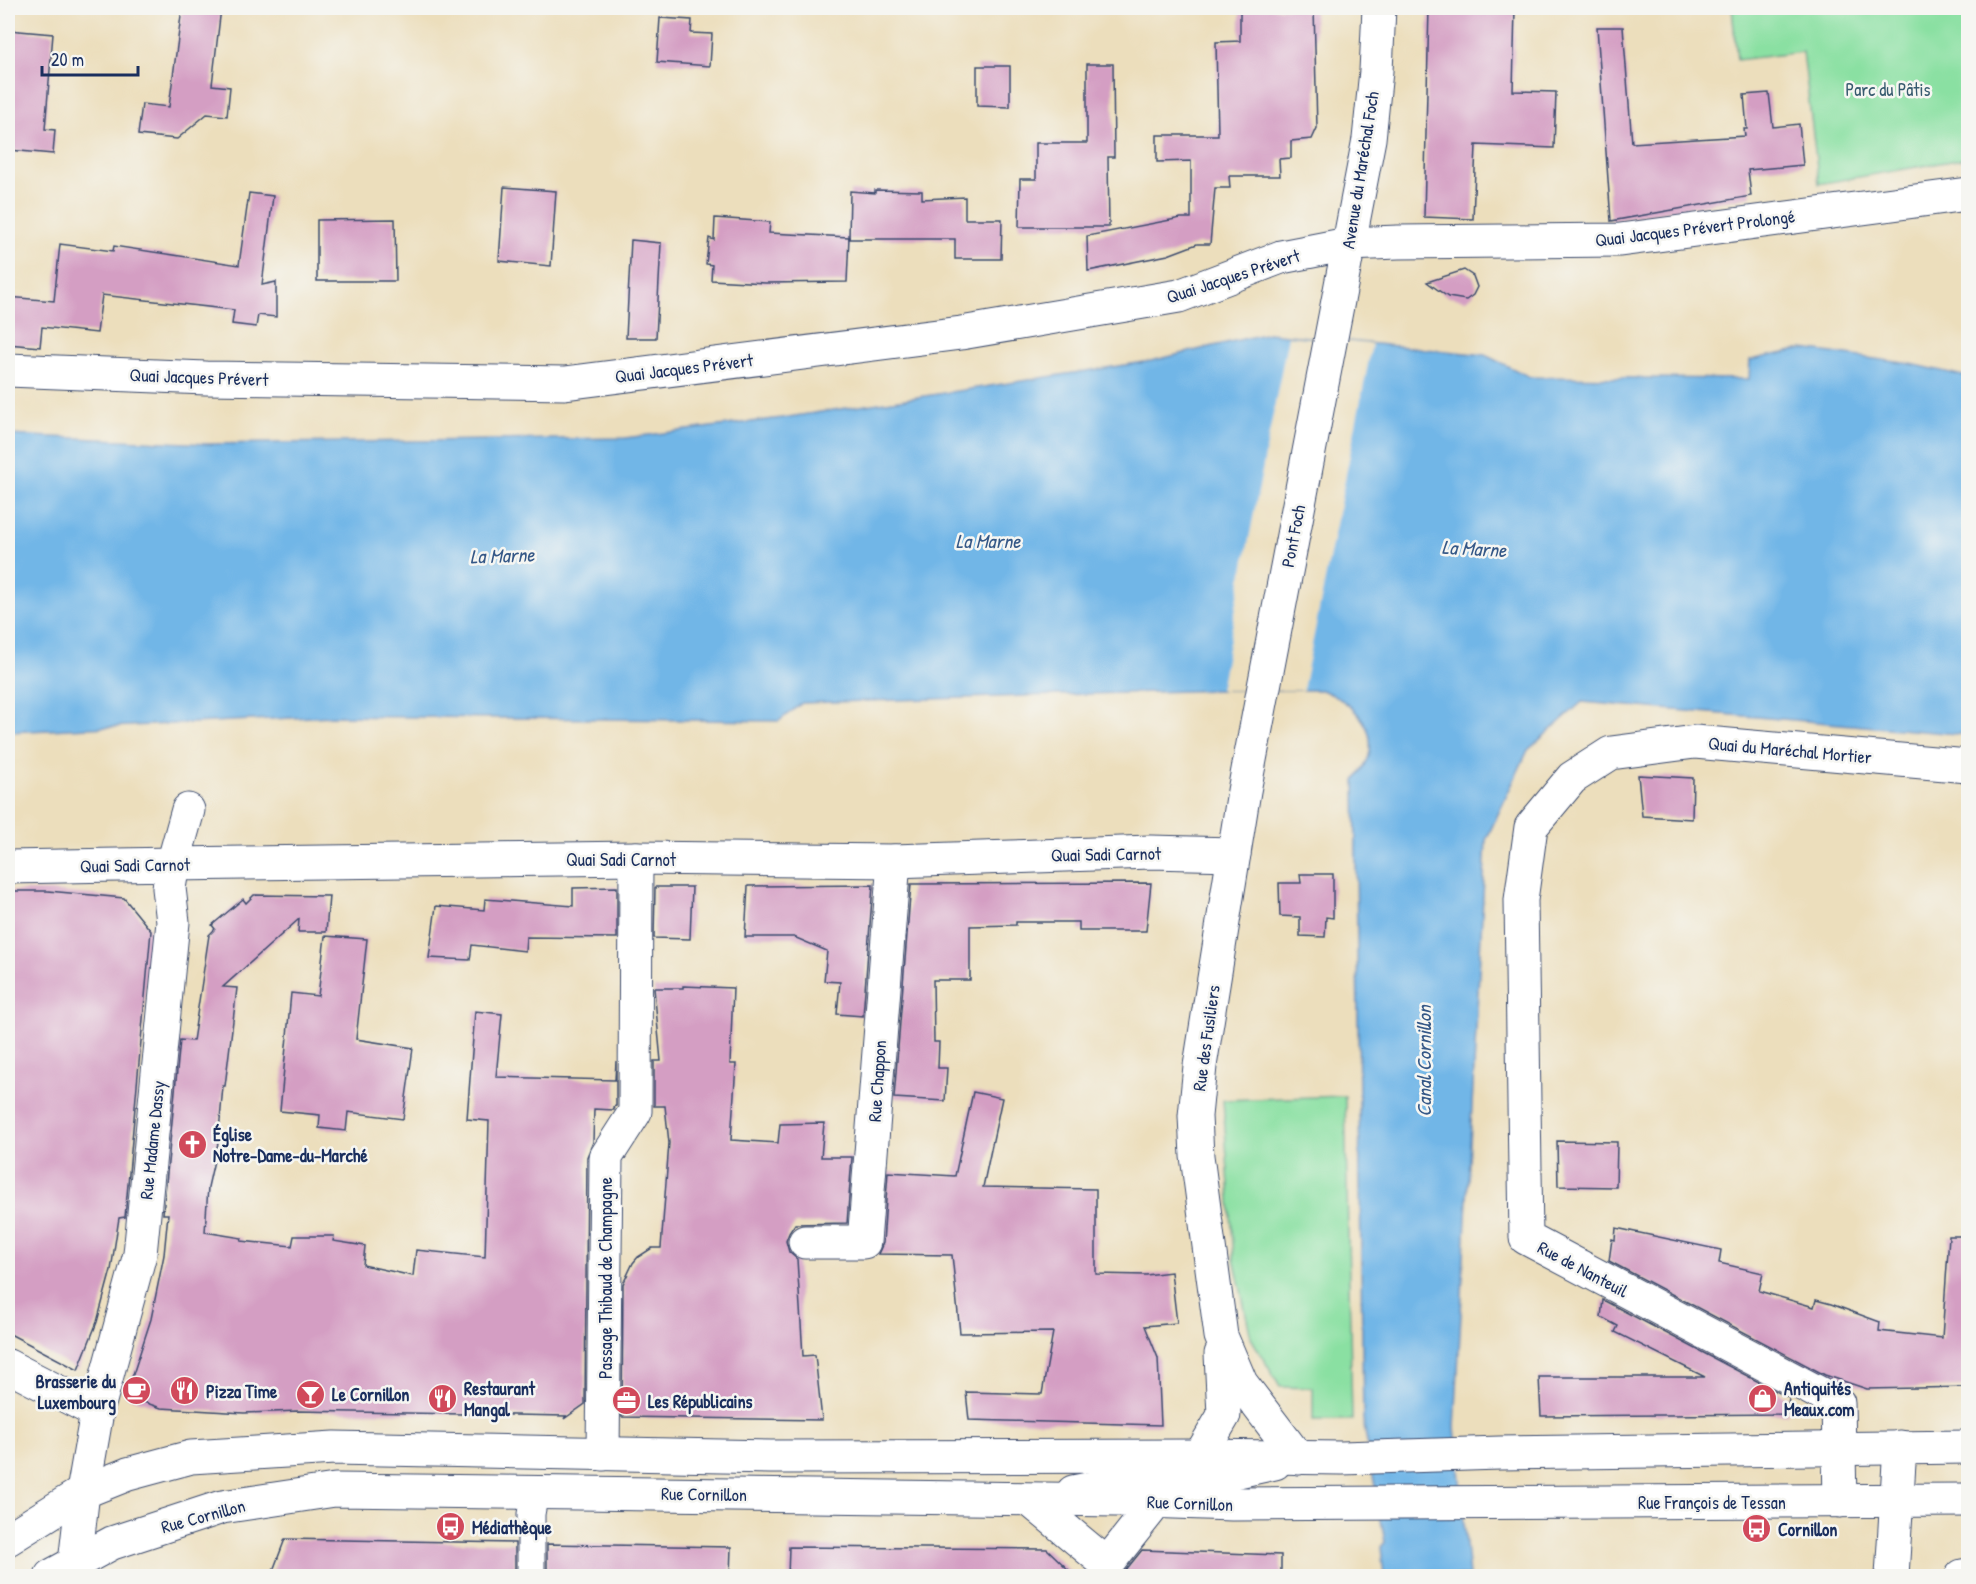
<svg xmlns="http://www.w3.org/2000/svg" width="1976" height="1584" font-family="'Patrick Hand',sans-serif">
<rect width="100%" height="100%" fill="#f6f6f2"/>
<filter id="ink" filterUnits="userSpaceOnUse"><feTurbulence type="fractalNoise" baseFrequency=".0167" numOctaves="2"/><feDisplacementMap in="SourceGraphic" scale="12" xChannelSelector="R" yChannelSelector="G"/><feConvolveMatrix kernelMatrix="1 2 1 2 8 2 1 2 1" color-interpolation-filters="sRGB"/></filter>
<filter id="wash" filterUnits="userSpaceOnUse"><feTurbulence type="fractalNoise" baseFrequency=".008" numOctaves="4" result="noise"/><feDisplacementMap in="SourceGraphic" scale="24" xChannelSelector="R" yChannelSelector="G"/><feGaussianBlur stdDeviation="1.35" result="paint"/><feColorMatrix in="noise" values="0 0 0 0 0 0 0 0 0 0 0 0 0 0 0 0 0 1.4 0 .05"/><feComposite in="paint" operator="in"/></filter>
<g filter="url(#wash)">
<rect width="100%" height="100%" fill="#ecdebc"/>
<g fill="#8ae0a2" stroke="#528880" stroke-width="1.5">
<polygon points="1732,8 1968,8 1968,158 1819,184 1803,52 1737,60"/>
<polygon points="1345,1096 1352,1420 1313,1420 1313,1388 1280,1387 1251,1338 1234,1258 1223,1100"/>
</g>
<path fill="#71b6e7" stroke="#4672a2" stroke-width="1.5" d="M1268 333 1485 355 1530 377 1749 379 1750 360 1803 349 1911 364 1968 377V735L1582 702 1528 750 1486 840 1455 1427 1469 1576H1384L1381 1547 1385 1542 1363 1420 1355 780C1359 773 1367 764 1369 756 1377 723 1349 701 1322 690H1220L802 703 779 721 333 716 8 732V435L209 444 625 438 782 418 1151 361Z"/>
<polygon fill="#ecdebc" points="1288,336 1372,344 1303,690 1220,690"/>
<g id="blocks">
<g fill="#d49ec3">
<polygon points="182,8 221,8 212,85 230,87 227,116 207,114 177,139 138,135 142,104 169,107"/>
<polygon points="1240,8 1314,8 1317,128 1312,139 1291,141 1291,158 1279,159 1280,176 1229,176 1230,188 1215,188 1210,244 1197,244 1168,255 1088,271 1087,236 1181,218 1191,218 1191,161 1157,162 1157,135 1218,135 1216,42 1240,41"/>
<polygon points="1429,8 1515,8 1513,91 1556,92 1554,148 1476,145 1473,219 1424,217"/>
<polygon points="660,18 692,20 691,33 712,34 710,66 657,62"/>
<polygon points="1597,27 1623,27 1632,143 1745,136 1744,129 1747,129 1744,95 1769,93 1773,127 1799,124 1803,165 1748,170 1751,196 1611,221"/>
<polygon points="8,30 53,34 45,129 55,130 53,154 9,150 13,102 8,102"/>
<polygon points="1087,64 1113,64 1114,157 1108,157 1109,227 1019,227 1020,179 1036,179 1036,143 1087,143"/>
<polygon points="977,66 1010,66 1010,107 977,106"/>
<polygon points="504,187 556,191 551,266 499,261"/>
<polygon points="875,190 922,191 922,199 965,197 965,219 1002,219 1001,259 955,259 955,239 849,239 850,191 875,193"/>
<polygon points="249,193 273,196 262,285 276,282 276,317 258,315 256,327 232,324 234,310 102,295 97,333 42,327 40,347 8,344 8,297 54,301 60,244 113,251 114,246 239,265"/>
<polygon points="715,218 770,222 769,233 849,237 847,282 766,283 711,280 712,265 706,264 709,238 714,240"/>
<polygon points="395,219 396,281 317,281 317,220"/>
<polygon points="631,240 661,243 656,338 626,338"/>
<polygon points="1464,270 1473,276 1477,287 1473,295 1466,300 1448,297 1427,282"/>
<polygon points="1638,775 1693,778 1692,819 1642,816"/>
<polygon points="1300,874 1333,874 1333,918 1326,917 1325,937 1300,936 1300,917 1280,916 1279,883 1301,883"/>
<polygon points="1151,883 1146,931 1079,931 1079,922 1016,922 1016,925 970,926 970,980 933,980 934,1042 939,1042 938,1068 947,1068 945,1101 894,1098 911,884"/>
<polygon points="873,885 863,1016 837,1014 840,982 824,981 827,951 794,937 745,937 748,886"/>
<polygon points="617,887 617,938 526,937 525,951 472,945 470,960 429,958 436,906 484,910 485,899 573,906 573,888"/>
<polygon points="655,887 692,887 690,939 654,938"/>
<polygon points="8,891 48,891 124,898 151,931 125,1217 119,1218 111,1270 97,1322 78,1370 8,1333"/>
<polygon points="254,895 329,896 326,932 298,932 299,919 223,987 237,988 225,1086 223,1086 218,1143 208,1187 205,1232 242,1238 241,1241 292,1246 294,1236 334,1236 333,1241 365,1246 363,1265 413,1276 416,1250 485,1257 489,1121 467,1119 475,1011 502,1014 496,1077 615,1080 616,1061 616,1106 613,1107 614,1110 594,1109 593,1142 587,1157 585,1404 564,1419 566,1416 298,1411 244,1413 161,1408 126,1396 151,1319 164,1255 168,1214 163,1214 180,1040 193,1041 209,935 215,929 212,925 243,899 246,903"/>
<polygon points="325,936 367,939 356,1039 413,1048 403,1119 348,1112 346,1131 319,1128 320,1115 280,1111 291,993 318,996"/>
<polygon points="683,986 733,988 730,1064 736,1064 731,1140 778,1143 780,1124 824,1123 821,1157 852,1157 847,1223 795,1224 789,1233 786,1241 789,1252 797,1259 803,1356 815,1355 822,1420 622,1417 623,1284 633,1263 638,1257 652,1248 661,1248 669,1143 665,1106 654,1106 654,1061 661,1061 654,988 683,988"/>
<polygon points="973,1092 1002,1098 983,1187 1096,1189 1096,1274 1146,1275 1171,1272 1177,1323 1145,1326 1158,1358 1161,1425 969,1420 966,1392 1042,1394 1053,1332 960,1333 952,1255 878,1254 883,1243 888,1172 955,1176"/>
<polygon points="1557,1141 1617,1142 1616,1187 1558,1186"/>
<polygon points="1616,1228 1721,1250 1719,1263 1763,1273 1759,1291 1814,1307 1816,1300 1831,1304 1880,1322 1879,1331 1942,1338 1949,1236 1968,1236 1968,1387 1867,1389 1825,1375 1609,1261 1612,1239 1615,1240"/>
<polygon points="1603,1300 1789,1398 1787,1414 1541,1416 1539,1377 1705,1377 1615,1332 1618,1326 1601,1317"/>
<polygon points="285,1539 515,1543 515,1576 271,1576"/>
<polygon points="547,1544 731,1547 730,1576 547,1576"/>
<polygon points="789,1547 1047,1549 1075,1576 788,1576"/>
<polygon points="1142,1550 1281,1555 1281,1576 1121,1576"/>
</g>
</g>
</g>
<g filter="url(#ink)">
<use href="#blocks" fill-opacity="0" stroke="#3a496c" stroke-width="1.5"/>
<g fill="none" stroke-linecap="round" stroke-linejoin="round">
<defs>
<polyline id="pedestrian" points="531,1576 531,1514 535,1492"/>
<g id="minor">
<polyline points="1348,244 1398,242 1620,240 1968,194"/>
<polyline points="188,810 173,864 636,858 894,861 1150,852 1234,854"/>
<polyline points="805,1242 864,1242 894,861"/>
<polyline points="603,1454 606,1157 635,1112 636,858"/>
<polyline points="1073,1492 1165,1474 1196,1458"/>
<polyline points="1030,1500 1107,1564"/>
<polyline points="1840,1501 1838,1403 1526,1238 1521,900 1531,827 1572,778 1611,753 1695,742 1968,766"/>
<polyline points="1107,1564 1157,1501 1203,1479 1275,1463"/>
<polyline points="1892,1576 1900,1447"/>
<polyline points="1962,1576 1968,1575"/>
</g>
<polyline id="tertiary" points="8,1366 97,1412"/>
<g id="secondary">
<polyline points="8,370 206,378 565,383 961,333 1179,296 1281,257 1348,244"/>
<polyline points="8,867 173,864 169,888 173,922 140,1254 97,1412 83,1492 75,1563"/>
<polyline points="1200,1456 1224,1415 1221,1354"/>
<polyline points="1298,1458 1241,1383 1221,1336 1197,1156 1195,1116 1200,1066 1244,791 1369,139 1376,71 1379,8"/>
<polyline points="8,1539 83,1492 128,1474 191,1457 334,1448 771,1457 1200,1456 1342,1458 1500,1453 1968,1447"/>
<polyline points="51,1576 112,1543 222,1507 335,1490 1117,1500 1232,1504 1968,1500"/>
</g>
</defs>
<use href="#pedestrian" stroke="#3a496c" stroke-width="29"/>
<use href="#minor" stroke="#3a496c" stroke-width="35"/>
<use href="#tertiary" stroke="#3a496c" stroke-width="35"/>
<use href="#secondary" stroke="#3a496c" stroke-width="35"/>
<use href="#pedestrian" stroke="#fff" stroke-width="27"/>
<use href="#minor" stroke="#fff" stroke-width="33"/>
<use href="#tertiary" stroke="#fff" stroke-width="33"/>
<use href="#secondary" stroke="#fff" stroke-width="33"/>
</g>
</g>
<defs>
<symbol id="church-disc" viewBox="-11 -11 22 22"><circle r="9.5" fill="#d1495b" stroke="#f6f6f2"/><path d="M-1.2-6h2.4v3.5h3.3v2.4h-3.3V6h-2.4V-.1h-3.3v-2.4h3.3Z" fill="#fff"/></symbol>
<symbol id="cafe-disc" viewBox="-11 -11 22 22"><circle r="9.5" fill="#d1495b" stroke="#f6f6f2"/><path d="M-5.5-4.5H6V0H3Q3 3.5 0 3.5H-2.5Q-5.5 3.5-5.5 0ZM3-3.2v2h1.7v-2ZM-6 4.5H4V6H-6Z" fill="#fff"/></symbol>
<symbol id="restaurant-disc" viewBox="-11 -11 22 22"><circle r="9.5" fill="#d1495b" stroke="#f6f6f2"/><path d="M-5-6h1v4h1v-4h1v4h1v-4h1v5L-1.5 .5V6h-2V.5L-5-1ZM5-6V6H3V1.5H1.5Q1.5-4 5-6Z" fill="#fff"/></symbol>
<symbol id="bar-disc" viewBox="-11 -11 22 22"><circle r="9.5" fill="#d1495b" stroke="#f6f6f2"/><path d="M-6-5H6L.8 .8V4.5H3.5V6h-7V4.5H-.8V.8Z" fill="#fff"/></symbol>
<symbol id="shop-disc" viewBox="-11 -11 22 22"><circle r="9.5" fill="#d1495b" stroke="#f6f6f2"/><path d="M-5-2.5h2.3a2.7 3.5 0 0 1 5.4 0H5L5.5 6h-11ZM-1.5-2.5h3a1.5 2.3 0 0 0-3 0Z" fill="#fff"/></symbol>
<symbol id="office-disc" viewBox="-11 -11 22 22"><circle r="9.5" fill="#d1495b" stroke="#f6f6f2"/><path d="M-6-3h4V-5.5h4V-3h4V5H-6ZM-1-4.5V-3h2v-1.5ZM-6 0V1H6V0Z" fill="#fff"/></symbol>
<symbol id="bus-disc" viewBox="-11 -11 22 22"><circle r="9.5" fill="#d1495b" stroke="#f6f6f2"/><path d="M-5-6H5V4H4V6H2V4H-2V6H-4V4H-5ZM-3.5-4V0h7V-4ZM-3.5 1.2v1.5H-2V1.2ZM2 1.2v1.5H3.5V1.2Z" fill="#fff"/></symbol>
</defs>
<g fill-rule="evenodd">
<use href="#church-disc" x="176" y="1128" width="33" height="33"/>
<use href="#cafe-disc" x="120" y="1374" width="33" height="33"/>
<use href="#restaurant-disc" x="168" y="1374" width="33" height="33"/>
<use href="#bar-disc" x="294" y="1378" width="33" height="33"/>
<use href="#restaurant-disc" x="426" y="1382" width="33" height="33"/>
<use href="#shop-disc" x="1746" y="1382" width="33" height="33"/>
<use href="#office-disc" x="610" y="1384" width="33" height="33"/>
<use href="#bus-disc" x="434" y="1510" width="33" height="33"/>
<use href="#bus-disc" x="1740" y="1512" width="33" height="33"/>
</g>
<g text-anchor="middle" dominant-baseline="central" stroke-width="5" stroke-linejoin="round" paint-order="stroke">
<g font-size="18" fill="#375b6f" stroke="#f6f6f2">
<text x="1888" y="89">Parc du Pâtis</text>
</g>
<g font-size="18" fill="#1b2f5e" stroke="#f6f6f2">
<text transform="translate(1360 170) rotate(-81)">Avenue du Maréchal Foch</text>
<text transform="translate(1695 228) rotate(-7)">Quai Jacques Prévert Prolongé</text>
<text transform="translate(1233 276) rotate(-18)">Quai Jacques Prévert</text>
<text transform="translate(684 368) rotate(-7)">Quai Jacques Prévert</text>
<text transform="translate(199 377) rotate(2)">Quai Jacques Prévert</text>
<text transform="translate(1293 536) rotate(-79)">Pont Foch</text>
<text transform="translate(1790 750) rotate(5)">Quai du Maréchal Mortier</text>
<text transform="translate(1106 854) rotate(-1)">Quai Sadi Carnot</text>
<text x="621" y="859">Quai Sadi Carnot</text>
<text transform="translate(135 865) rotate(-1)">Quai Sadi Carnot</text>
<text transform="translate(1206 1038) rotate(-82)">Rue des Fusiliers</text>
<text transform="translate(877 1081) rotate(-86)">Rue Chappon</text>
<text transform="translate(152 1140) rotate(-84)">Rue Madame Dassy</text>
<text transform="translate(1583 1269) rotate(28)">Rue de Nanteuil</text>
<text transform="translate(605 1278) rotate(-90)">Passage Thibaud de Champagne</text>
<text transform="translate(704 1494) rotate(1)">Rue Cornillon</text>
<text x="1712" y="1502">Rue François de Tessan</text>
<text transform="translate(1190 1503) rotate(2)">Rue Cornillon</text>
<text transform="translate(203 1516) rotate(-15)">Rue Cornillon</text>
</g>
<g font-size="18" font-weight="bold" fill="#1b2f5e" stroke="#f6f6f2" text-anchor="start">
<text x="213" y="1134">Église<tspan x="213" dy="21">Notre-Dame-du-Marché</tspan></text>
<text x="116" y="1381" text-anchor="end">Brasserie du<tspan x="116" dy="21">Luxembourg</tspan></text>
<text x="464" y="1388">Restaurant<tspan x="464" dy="21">Mangal</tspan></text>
<text x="1784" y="1388">Antiquités<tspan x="1784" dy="21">Meaux.com</tspan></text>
<text x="206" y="1391">Pizza Time</text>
<text x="332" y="1394">Le Cornillon</text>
<text x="648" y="1401">Les Républicains</text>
<text x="472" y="1527">Médiathèque</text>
<text x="1778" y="1529">Cornillon</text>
</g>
<g font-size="20" font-style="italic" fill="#355887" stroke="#f6f6f2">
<text x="988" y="540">La Marne</text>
<text transform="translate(1474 548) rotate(3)">La Marne</text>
<text transform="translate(502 555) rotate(-2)">La Marne</text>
<text transform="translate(1423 1061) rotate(-90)">Canal Cornillon</text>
</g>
</g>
<rect width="1976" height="1584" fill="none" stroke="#f6f6f2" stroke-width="30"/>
<path d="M42 66v9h96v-9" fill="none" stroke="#1b2f5e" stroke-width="3"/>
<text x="51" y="66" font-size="18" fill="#1b2f5e" stroke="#f6f6f2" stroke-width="4.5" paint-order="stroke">20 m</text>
</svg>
